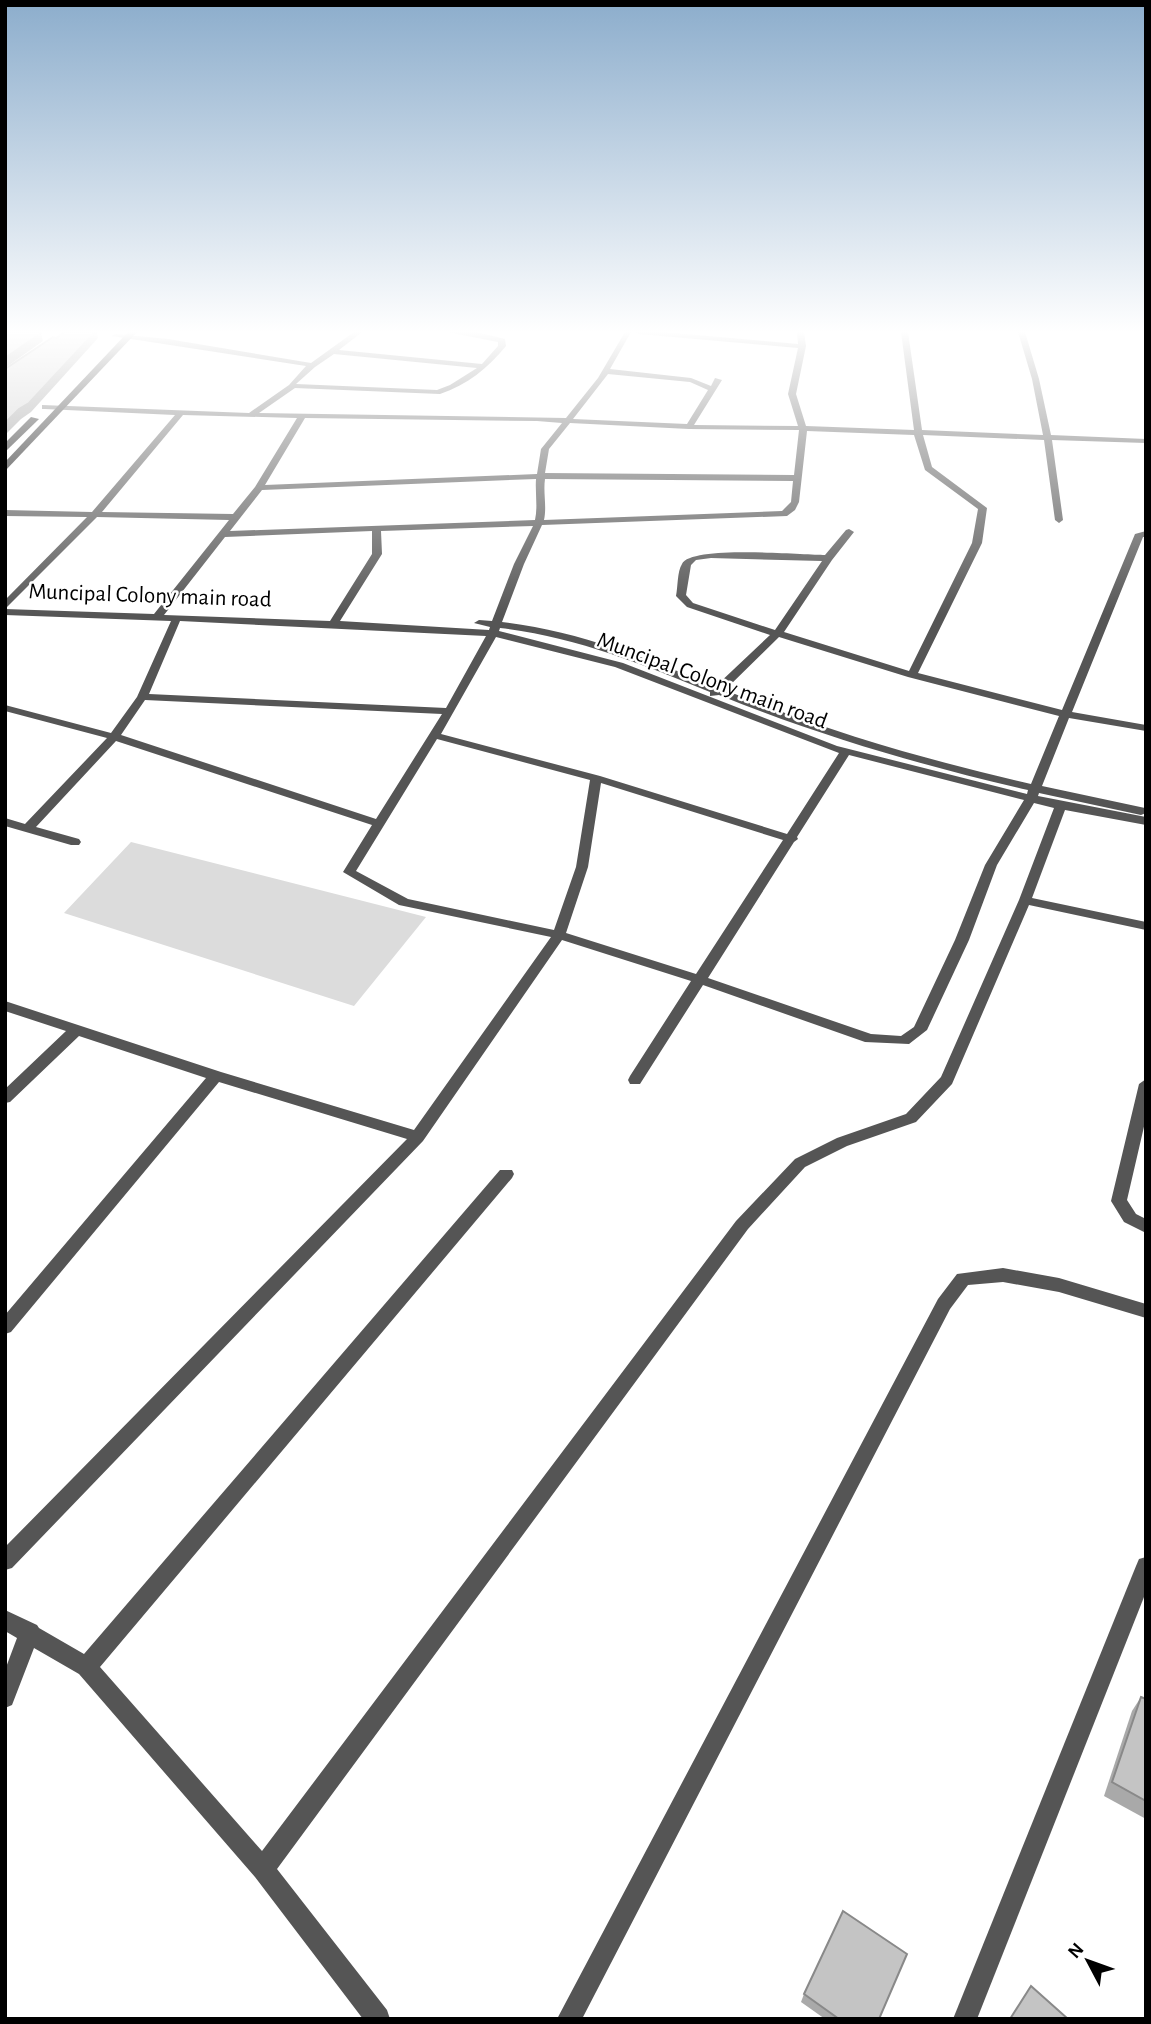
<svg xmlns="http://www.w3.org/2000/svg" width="1151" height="2024" font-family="'Alegreya Sans',sans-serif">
<rect width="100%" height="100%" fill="#fff"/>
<polygon fill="#dcdcdc" points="131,842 426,917 354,1006 64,913"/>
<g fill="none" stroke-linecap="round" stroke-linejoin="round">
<g fill="#555" fill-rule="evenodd">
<path d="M354 332H362L339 350 482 364 498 346V342L447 332H476L505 339 506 346C488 368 467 385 440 394L295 388 259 413 566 418 598 378 625 332H631L610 369 691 378 711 386 715 378 722 380 694 425 798 426 788 394 798 348 639 334 635 332H663L798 344 797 332H804L806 346 796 394 806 426 914 430 901 332H908L922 430 1043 435 1032 379 1018 332H1025L1039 379 1051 435 1146 439V443L1052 440 1063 520 1059 523 1055 520 1044 440 923 435 932 467 987 508 982 543 918 673 1062 710 1135 534 1146 531V537H1143L1072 712 1146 725V731L1069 718 1042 786 1145 808 1146 813 1141 815 1039 793 1038 796 1146 817V825L1065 810 1032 898 1146 922V930L1029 905 952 1084 916 1122 847 1146 805 1167 748 1229 277 1869 387 2010 390 2019H363L255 1877 79 1674 34 1648 12 1705 5 1708V1670L17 1638 5 1631V1610L37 1625 39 1628 84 1654 500 1170H512L514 1174 512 1178 100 1667 262 1851 736 1221 795 1159 837 1138 906 1114 941 1077 1019 900 1054 808 1034 803 997 865 969 940 927 1030 909 1044 865 1042 703 985 640 1084H630L628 1080 630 1076 691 981 562 940 423 1141 12 1568 5 1570V1547L407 1139 219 1082 11 1332 5 1334V1315L206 1078 79 1036 10 1102 5 1103V1089L66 1031 5 1011V1001L221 1072 414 1130 551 937 399 905 343 872 372 825 116 741 36 827 79 839 81 842 79 845H71L5 826V818L25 824 107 738 5 711V705L111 733 137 697 171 621 5 615V609L154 614 229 520 97 517 5 609V600L87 517 5 516V510L92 512 175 415 45 409H42V405L249 413 289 385 306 366 112 336 116 334 168 339 311 363ZM334 354 477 368 450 385 437 390 296 384 315 367ZM608 374 690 382 708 390 687 424 573 419ZM183 415 297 418 255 487 233 514 102 512ZM305 418 537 421 562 423 541 449 537 474 265 485ZM570 423 689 429 799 430 794 475 545 473 549 449ZM807 431 914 435 925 470 978 509 972 543 909 671 784 632 832 560 854 532 849 529 846 530 825 555C802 555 691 545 682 564 677 572 678 587 676 596L687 607 770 635 716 686C647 659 576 630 502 622L524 564 542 525 787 516 795 510 799 502ZM536 479C535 493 538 506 535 520L230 531 262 490ZM545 479 793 481 791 502 782 511 544 520C547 506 543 493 545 479ZM533 526 514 564 492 621 479 620 474 623 490 627 489 630 340 621 382 554 381 531ZM372 531V554L330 621 164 615 225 537ZM711 558 822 561 775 630 693 603 686 595 691 565 696 560ZM180 621 486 636 446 708 149 694ZM500 628C573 636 642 664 710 692V696L719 695C820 736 923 766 1028 790L1027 794 837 746 623 663 499 631ZM496 637 615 667 839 753 787 834 600 776 441 734ZM779 637 908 677 1059 716 1031 784C926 760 824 730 725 690ZM145 700 442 714 376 819 121 735ZM437 739 590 780 576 867 554 930 408 899 356 871ZM849 755 1024 800 985 865 955 940 914 1027 901 1036 871 1034 708 978 794 842 798 839 797 837ZM601 783 783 840 696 974 566 933 588 867Z"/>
<polygon points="1146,1079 1146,1118 1127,1200 1136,1214 1146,1219 1146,1233 1124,1222 1111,1201 1139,1084"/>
<polygon points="1003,1268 1059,1278 1146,1304 1146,1318 1059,1292 1003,1282 968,1285 950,1309 582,2019 557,2019 938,1299 957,1274"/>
<polygon points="1146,1557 1146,1592 977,2019 953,2019 1136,1566 1139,1559"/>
</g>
<g fill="#000" fill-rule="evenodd">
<polygon points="128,332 137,332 5,471 5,462"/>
<polygon points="31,417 39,419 5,452 5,443"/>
</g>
</g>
<g fill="#a9a9a9">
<polygon points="1141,1697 1146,1699 1146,1819 1104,1796 1132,1711"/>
<polygon points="804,1994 879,2019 825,2019 801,2002"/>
</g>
<g fill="#898989">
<polygon points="95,332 97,332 98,338 31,412 21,419 5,435 5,423"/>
<polygon points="41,333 43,341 5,368 5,358"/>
</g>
<g fill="#c4c4c4" stroke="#898989" stroke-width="2">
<polygon points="5,332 38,332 41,333 5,358"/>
<polygon points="65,332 95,332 29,403 19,409 5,423 5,369 53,337 56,338"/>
<polygon points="1141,1697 1146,1699 1146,1801 1112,1782"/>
<polygon points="843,1911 907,1954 879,2019 839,2019 804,1994"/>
<polygon points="1031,1986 1068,2019 1010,2019"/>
</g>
<linearGradient id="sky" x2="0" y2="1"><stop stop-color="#8cadcc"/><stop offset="0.54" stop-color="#fff"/><stop offset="1" stop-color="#fff" stop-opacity="0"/></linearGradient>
<rect width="1151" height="615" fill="url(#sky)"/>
<g text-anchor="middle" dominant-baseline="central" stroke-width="5" stroke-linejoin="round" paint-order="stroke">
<g font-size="23" fill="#000" stroke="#fff">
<text transform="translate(150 596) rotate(2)">Muncipal Colony main road</text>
<text transform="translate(712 681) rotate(20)">Muncipal Colony main road</text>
</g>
</g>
<rect width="1151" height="2024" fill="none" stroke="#000000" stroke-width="14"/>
<g transform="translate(1088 1961) rotate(311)" stroke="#ffffff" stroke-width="5" paint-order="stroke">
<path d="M0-5L12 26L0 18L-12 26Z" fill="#000000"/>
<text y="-10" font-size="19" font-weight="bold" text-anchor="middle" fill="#000000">N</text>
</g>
</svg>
